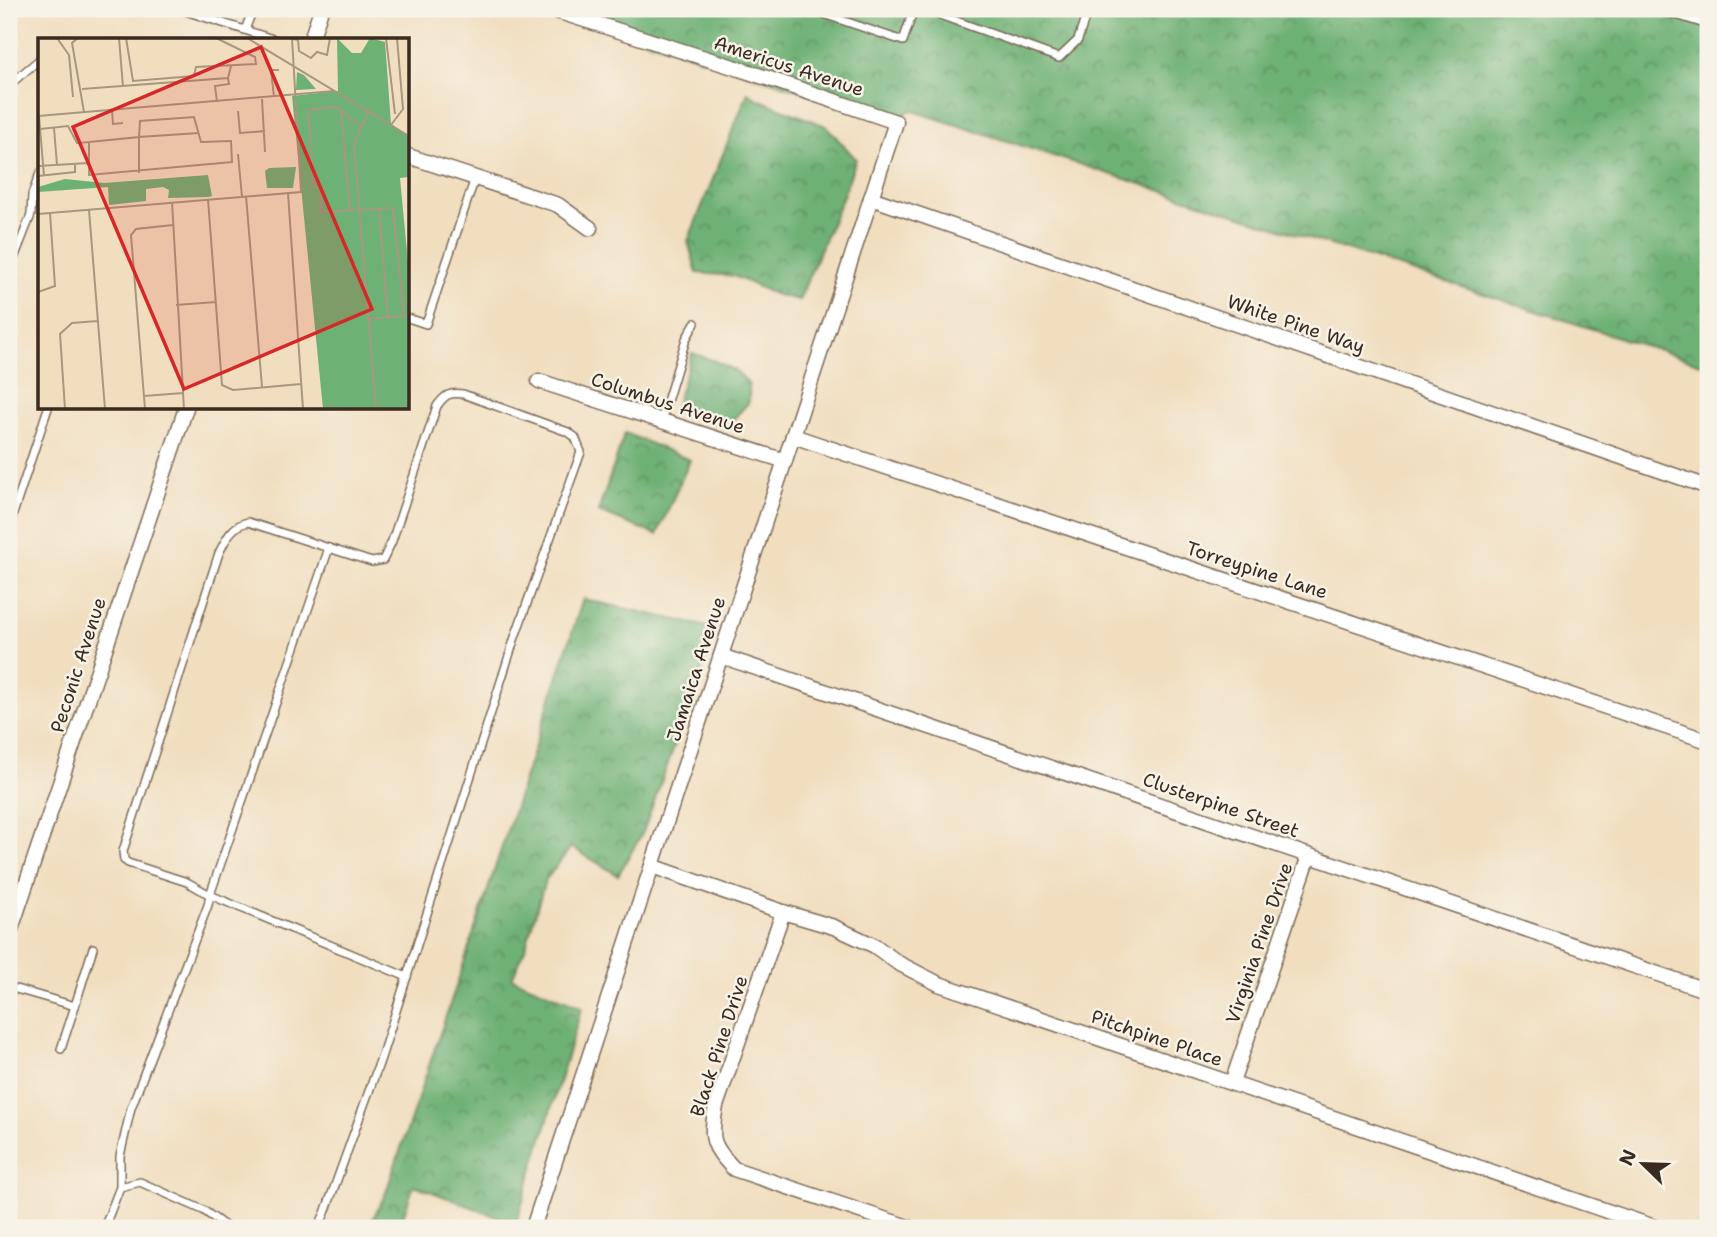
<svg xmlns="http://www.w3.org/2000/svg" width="1717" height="1237" font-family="'Shantell Sans',sans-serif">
<defs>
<pattern id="forest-crowns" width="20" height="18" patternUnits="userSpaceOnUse" patternTransform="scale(1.75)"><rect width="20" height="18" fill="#6eb174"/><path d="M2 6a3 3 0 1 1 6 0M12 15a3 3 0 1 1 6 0" fill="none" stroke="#5c905f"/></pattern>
</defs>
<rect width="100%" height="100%" fill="#f7f3e8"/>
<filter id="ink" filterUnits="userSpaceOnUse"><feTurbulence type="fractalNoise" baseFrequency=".0143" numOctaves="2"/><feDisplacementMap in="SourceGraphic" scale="14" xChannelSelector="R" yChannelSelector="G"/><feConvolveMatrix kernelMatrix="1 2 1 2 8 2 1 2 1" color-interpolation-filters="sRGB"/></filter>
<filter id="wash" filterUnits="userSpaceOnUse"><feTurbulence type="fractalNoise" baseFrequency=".00686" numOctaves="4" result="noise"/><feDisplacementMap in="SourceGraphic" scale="28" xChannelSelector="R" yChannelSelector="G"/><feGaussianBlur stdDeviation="1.57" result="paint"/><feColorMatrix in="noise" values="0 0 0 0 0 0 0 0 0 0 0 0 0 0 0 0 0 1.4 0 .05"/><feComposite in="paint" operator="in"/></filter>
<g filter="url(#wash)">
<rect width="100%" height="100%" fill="#f1debf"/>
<g fill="url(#forest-crowns)" stroke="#546e49" stroke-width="2">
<polygon points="550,9 1708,9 1708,366 910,110 896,122"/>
<polygon points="748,92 757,99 826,126 856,159 843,196 799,300 774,294 734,276 697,273 688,241"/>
<path d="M692 353C708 359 739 367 748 384 750 389 749 397 749 402L726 427 675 408Z"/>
<polygon points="625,433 690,460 657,535 598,512"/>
<polygon points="583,599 708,627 708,653 643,832 618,875 571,847 545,881 525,949 512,978 582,1007 516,1224 414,1185 399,1228 368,1228 385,1195 461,972"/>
</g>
</g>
<g filter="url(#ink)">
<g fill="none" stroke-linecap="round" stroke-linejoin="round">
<defs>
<g id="service">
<polyline points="179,9 276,40"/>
<polyline points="809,9 903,41 914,9"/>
<polyline points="923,9 1059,58 1078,40 1088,9"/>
<polyline points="1657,9 1708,25"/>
<polyline points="245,30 253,9"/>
<polyline points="9,85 40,59"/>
<polyline points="9,271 31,215 32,195 40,173"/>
<polyline points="408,318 426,324 475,178"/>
<polyline points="661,421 686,339 695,323"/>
<polyline points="9,526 48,408"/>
<polyline points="329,548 210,895 407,977"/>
<polyline points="9,987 75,1006 93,948"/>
<polyline points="61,1049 75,1006"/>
<path d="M120 1187V1156L131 1108 208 905 210 895 187 882 128 863 124 860 123 851 219 553C226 539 231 526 248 522L372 562 383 560 392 541 437 406C445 395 449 392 463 394L568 432 575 437 581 452 515 637 381 1058 325 1213 318 1228"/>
<polyline points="104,1228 120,1187 140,1182 203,1210 228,1228"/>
</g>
<g id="minor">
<polyline points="311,40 321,9"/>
<polyline points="408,156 558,205 590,228"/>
<polyline points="871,198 1708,487"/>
<polyline points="539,381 785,461"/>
<polyline points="793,436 1708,741"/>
<polyline points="721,656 1708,991"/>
<polyline points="652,866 783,912 834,927 875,946 898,963 939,984 1657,1228"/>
<path d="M783 912 716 1106C710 1139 711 1145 734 1169L911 1228"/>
<polyline points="9,935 186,408"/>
<polyline points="1232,1083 1309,856"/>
<polyline points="533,1228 896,122 749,72 550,9"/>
</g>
</defs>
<use href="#service" stroke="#7b6956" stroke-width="10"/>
<use href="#minor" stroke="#7b6956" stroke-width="17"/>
<use href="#service" stroke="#fff" stroke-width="7"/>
<use href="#minor" stroke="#fff" stroke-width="14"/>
</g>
</g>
<g text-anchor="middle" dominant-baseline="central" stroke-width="5" stroke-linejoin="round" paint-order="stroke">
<g font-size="19" fill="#3b2a1e" stroke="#f7f3e8">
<text transform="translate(789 66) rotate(18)">Americus Avenue</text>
<text transform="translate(1296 324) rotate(19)">White Pine Way</text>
<text transform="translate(668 403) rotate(18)">Columbus Avenue</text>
<text transform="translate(1257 570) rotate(18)">Torreypine Lane</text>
<text transform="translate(78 665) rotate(-72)">Peconic Avenue</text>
<text transform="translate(696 669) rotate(-72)">Jamaica Avenue</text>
<text transform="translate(1221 805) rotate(19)">Clusterpine Street</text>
<text transform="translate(1259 943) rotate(-71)">Virginia Pine Drive</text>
<text transform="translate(1157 1038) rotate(19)">Pitchpine Place</text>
<text transform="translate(719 1046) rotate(-72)">Black Pine Drive</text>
</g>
</g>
<g transform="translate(38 38)">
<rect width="371" height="371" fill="#f1debf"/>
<path d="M299 0 314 15H323L332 0 347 4 353 86 371 98V139L362 140 371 235V371H285L254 58 300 53ZM259 34 266 37 278 51 258 52ZM258 129 255 150H229L227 133 231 130ZM170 137 174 158 170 159 130 160 131 152 125 149 108 151V163L71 167 70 149 0 154V149L27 141 66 145Z" fill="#6eb174"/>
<path fill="none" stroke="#a8967f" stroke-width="2" d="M19 0 31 17 35 59M40 0 34 5 46 74M81 0 85 49M88 0 95 43 156 38 158 29 218 26 217 19 178 0M209 0 371 98M348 0 357 76M255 1 260 2 261 13 273 20 279 14 289 17 292 0M44 51 190 40 193 28M236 59 233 32H241M224 61 227 114M179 64 177 48 191 46 190 40M303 71 312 174M74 72 75 86 85 85M331 72 316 106 338 371M200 73 202 95 227 93M0 78 296 53M1 78 6 138M321 87 298 69 270 72 276 149H282L283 174 355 170 366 278 331 281M353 87 365 71 359 0M16 90 19 127M2 91 30 88 39 105 51 104V137L194 124 193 103 163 104 156 79 102 83 101 99 51 104M200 116 204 159M0 128 51 125M101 135V99L161 95M0 138 37 134V127M250 155 265 371M208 158 224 349M170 161 184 347 195 352 263 346M134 164 146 371M341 171 350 279M51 172 67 371M0 176 263 154 254 0M0 254 17 248 12 175M138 267 178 264M106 358 145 355M27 371 22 296 34 285 60 283M107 371 93 197 98 191 135 187"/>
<path fill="#d62828" fill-opacity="0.15" stroke="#d62828" stroke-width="3.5" d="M223 9 334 271 146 351 35 89Z"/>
<rect width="371" height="371" fill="none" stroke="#3b2a1e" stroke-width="3.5"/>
</g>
<rect width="1717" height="1237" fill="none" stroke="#f7f3e8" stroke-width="35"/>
<g transform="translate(1643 1164) rotate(293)" stroke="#f7f3e8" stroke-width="5" paint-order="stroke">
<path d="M0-5L12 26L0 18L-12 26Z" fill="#3b2a1e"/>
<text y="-10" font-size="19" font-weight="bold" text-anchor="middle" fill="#3b2a1e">N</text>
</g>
</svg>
